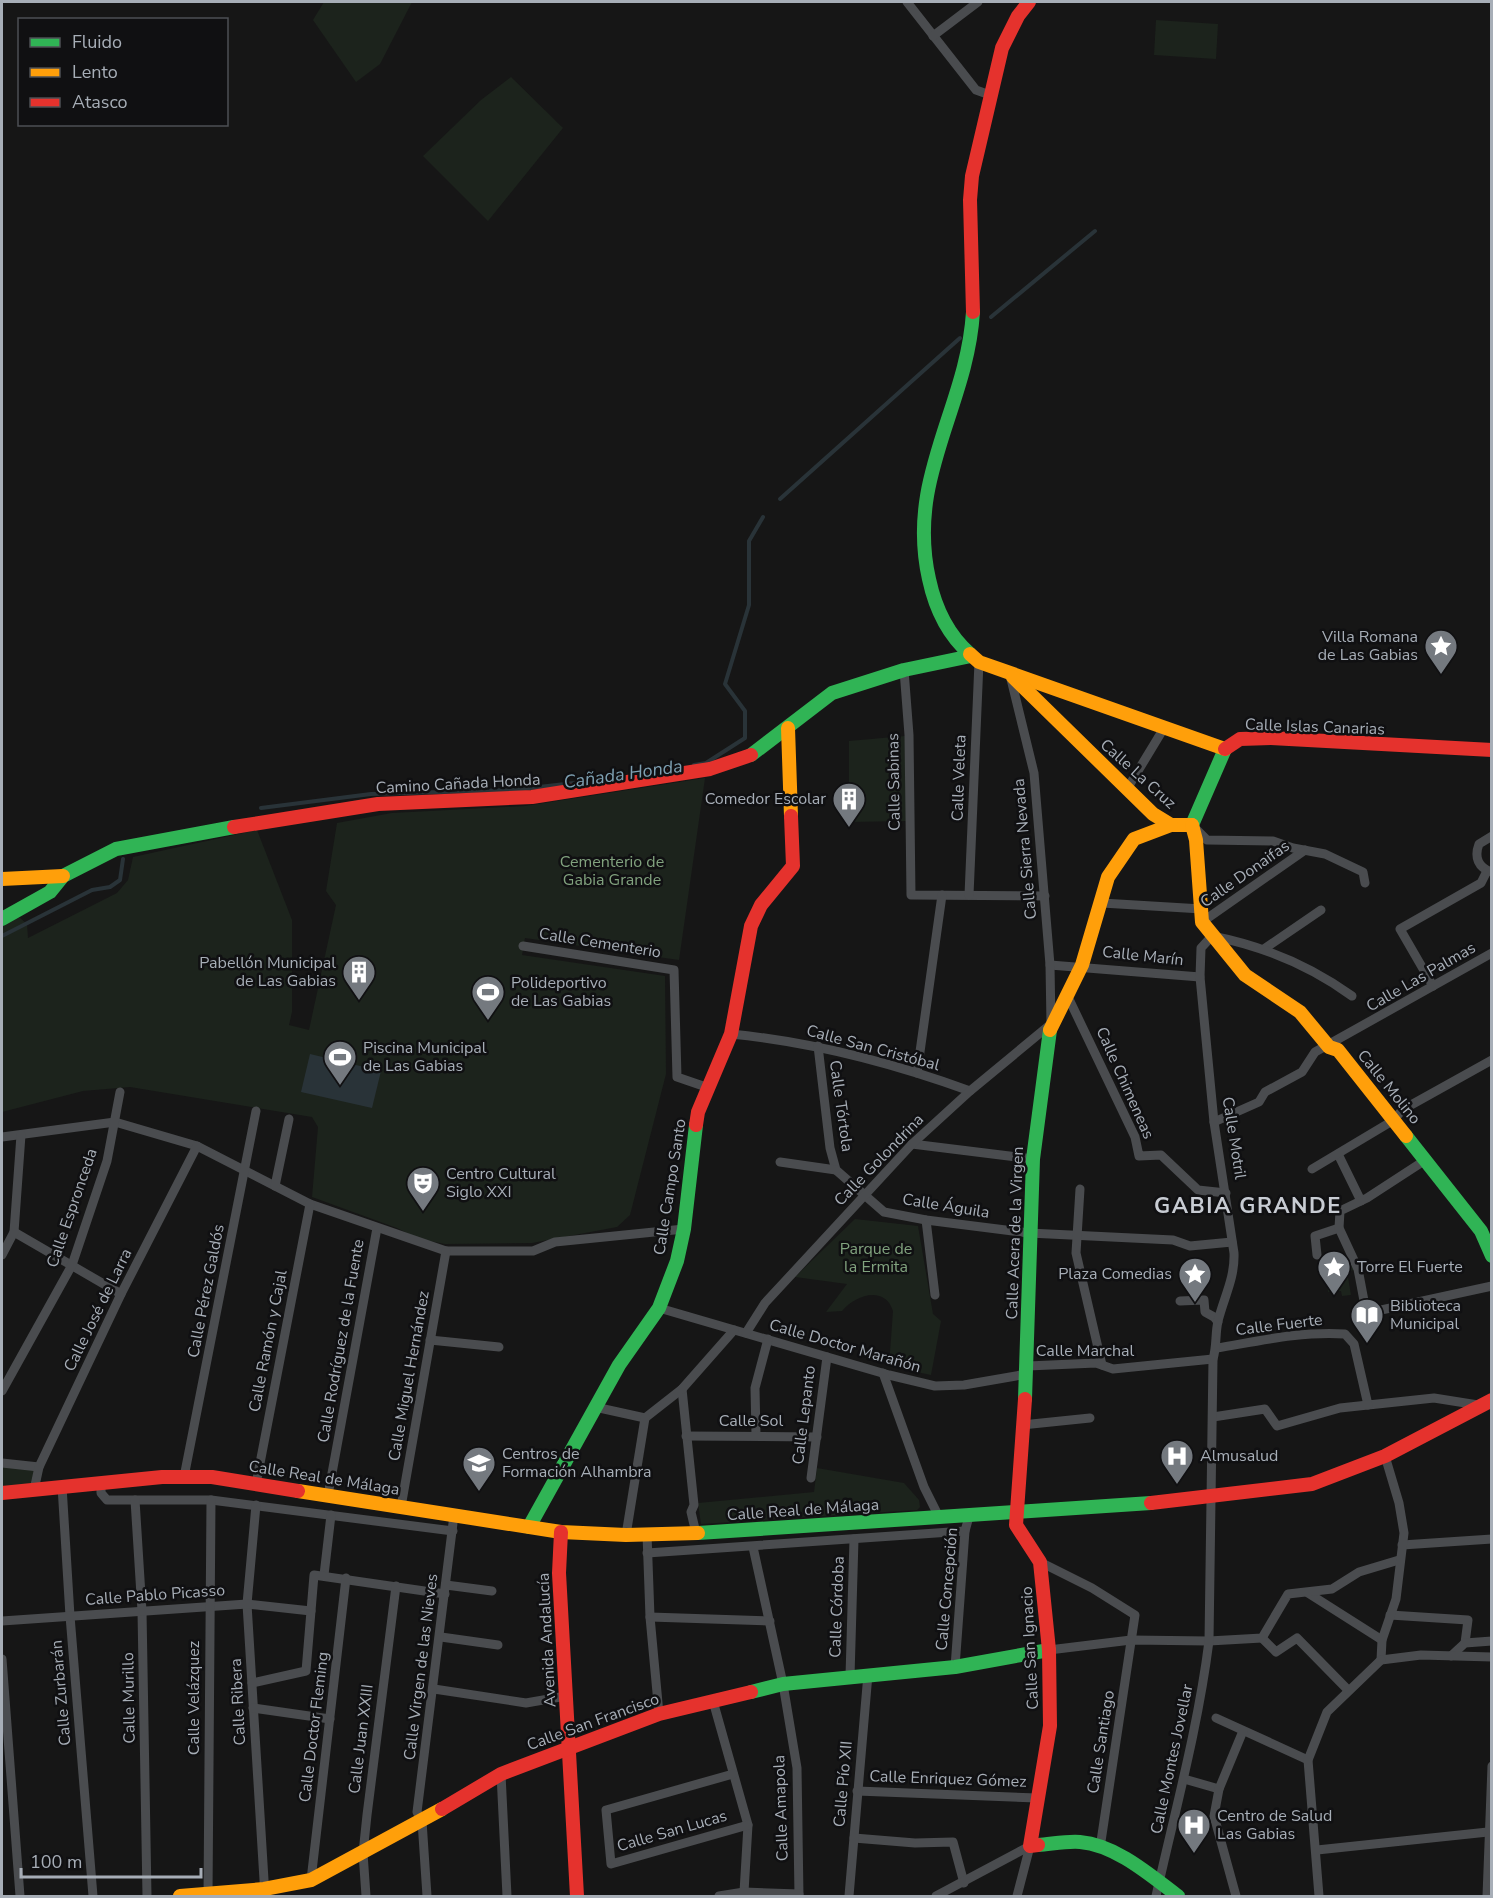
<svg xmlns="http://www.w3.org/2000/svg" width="1493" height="1898" font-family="'Nunito Sans',sans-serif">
<rect width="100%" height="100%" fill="#161616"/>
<g fill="#1c231c">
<polygon points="324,2 412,2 380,64 356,82 313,20"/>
<polygon points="1156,20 1218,24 1216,59 1154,55"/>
<polygon points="511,77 563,128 488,221 423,156 481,100"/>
<polygon points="905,736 906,821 849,822 849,741"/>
<polygon points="705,778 679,960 525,938 522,955 665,976 666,1074 630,1215 617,1227 532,1243 445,1244 419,1239 397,1228 312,1197 318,1127 312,1117 130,1087 83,1091 2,1112 2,921 19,917 27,924 28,938 117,893 128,880 133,857 257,830 292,920 292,1012 289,1025 309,1030 336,905 326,891 337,823 392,813 525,806"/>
<path d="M855 1219 918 1226 933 1314 941 1321 931 1375 889 1366 893 1311C885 1285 855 1295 842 1311L826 1312 847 1284 795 1277Z"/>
<polygon points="1350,1259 1356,1270 1347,1271 1351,1295 1342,1296 1341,1291 1328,1292 1324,1260"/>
<polygon points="2,1463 39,1467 34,1490 2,1493"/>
<polygon points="817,1468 904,1483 919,1500 920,1507 917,1510 701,1524 698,1503 814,1492"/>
</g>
<polygon fill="#293338" points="310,1054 381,1071 372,1108 301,1092"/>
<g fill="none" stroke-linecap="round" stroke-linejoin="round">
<g stroke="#293338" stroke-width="4">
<polyline points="991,317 1095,231"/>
<polyline points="780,499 960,338"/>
<polyline points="694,765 706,763 745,738 745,711 725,684 749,605 749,541 763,517"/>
<polyline points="261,808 371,794 513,790 600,780"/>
<polyline points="2,936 92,890 110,887 120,880 123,859"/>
</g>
<g stroke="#4a4c4f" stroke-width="9">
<polyline points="907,2 976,90 990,95"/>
<polyline points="933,36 978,2"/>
<polyline points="904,670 909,735 911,895 1045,896"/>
<polyline points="1127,789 1164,728"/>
<polyline points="1194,827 1207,840 1273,841 1293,848 1325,854 1363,872 1365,883"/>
<path d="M1492 836 1479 844C1474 857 1478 868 1492 872"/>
<polyline points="969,895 979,662"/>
<polyline points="1102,903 1202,909"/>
<polyline points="1202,922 1305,850"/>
<polyline points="523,946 674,970 677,1077 709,1088"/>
<polyline points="1264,949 1321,910"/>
<polyline points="1050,965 1200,977"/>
<polyline points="1433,986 1400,929 1481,883 1487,871"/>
<polyline points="1068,997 1135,1137 1139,1156 1161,1155 1198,1190 1226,1193"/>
<path d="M731 1034C813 1042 893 1063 970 1091"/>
<polyline points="818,1046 830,1148 836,1170 884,1212 926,1220 1029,1233 1173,1240 1190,1246 1232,1242"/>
<polyline points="917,1073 942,895"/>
<polyline points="1214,1122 1259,1102 1265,1092 1302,1072 1315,1052 1492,953"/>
<polyline points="2,1137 115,1122 197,1146 310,1204 446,1251 533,1251 555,1242 684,1229"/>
<polyline points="912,1144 1033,1159"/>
<polyline points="1338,1154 1361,1201"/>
<polyline points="780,1162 836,1170"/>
<polyline points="1312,1169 1394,1120 1402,1110 1492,1060"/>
<polyline points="275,1186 289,1119"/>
<polyline points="1080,1189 1076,1253 1102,1365"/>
<polyline points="926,1220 935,1295"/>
<polyline points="14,1232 121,1294"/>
<polyline points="2,1255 14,1232 21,1135"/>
<polyline points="1317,1255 1315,1236 1339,1228"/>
<polyline points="1180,1301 1204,1300 1205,1312 1214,1317 1218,1322"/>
<polyline points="659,1308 889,1375 935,1386 964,1385 1027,1374"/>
<polyline points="1368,1316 1372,1312 1492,1286"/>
<polyline points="1368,1322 1358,1269 1339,1228 1340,1211 1367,1198 1427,1159"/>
<polyline points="746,1333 765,1303 912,1144 970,1091 1051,1024 1050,965 1034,773 1010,675"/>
<polyline points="430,1340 499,1347"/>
<path d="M1217 1348C1259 1341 1302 1331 1345 1334L1354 1344 1368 1405 1434 1398 1478 1405"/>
<polyline points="1028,1366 1096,1363 1113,1369 1213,1359"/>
<polyline points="883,1373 924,1487 939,1517"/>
<polyline points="682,1389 694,1505 691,1512 696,1533"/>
<polyline points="2,1391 72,1265 107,1161 120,1092"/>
<polyline points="595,1407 645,1418 682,1389 734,1330"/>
<polyline points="1213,1417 1265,1409 1277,1426 1340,1408 1368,1405"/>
<polyline points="1022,1425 1090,1418"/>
<polyline points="756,1435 755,1388 768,1339"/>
<polyline points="686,1436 817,1437"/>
<polyline points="2,1463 39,1467"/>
<polyline points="184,1477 256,1111"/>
<polyline points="811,1478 827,1357"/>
<polyline points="101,1483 101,1493 107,1500 211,1500 453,1531"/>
<polyline points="256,1484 310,1204"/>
<polyline points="62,1486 70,1616 93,1896"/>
<polyline points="34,1490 39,1467 121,1294 197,1146"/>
<polyline points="328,1495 377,1228"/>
<polyline points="135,1500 142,1611 147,1896"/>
<polyline points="256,1505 247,1604 265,1896"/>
<polyline points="401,1507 446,1251"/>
<polyline points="647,1534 650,1617 659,1714"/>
<polyline points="626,1535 645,1418"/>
<polyline points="1402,1545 1492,1539"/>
<polyline points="753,1547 783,1684 797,1768 799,1896"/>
<polyline points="647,1553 965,1531"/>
<polyline points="1040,1562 1092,1588 1135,1615 1100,1848"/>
<polyline points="324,1575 331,1515"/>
<polyline points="446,1585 492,1591"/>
<polyline points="1308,1593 1382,1640"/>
<polyline points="1390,1615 1468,1620 1465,1643"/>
<polyline points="650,1617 770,1621"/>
<polyline points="2,1621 247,1604 311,1611"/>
<polyline points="441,1637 498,1645"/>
<polyline points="1262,1638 1276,1652 1297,1638 1348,1690"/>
<polyline points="1049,1650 1131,1640 1209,1641 1262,1638 1288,1594 1332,1589 1359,1572 1399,1560"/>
<polyline points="1451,1656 1465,1643 1492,1641"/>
<polyline points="2,1659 20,1896"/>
<polyline points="1381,1660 1382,1640 1396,1599 1404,1533 1399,1503 1385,1456"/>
<polyline points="1381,1660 1421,1655 1492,1657"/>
<polyline points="955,1667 965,1531 970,1513"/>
<polyline points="850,1676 854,1539"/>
<polyline points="252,1683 306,1671 314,1575 445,1594"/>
<polyline points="434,1689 526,1703 566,1696"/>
<polyline points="713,1701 748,1825 744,1892"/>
<polyline points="253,1708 330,1719"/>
<polyline points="1216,1718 1308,1760"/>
<polyline points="501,1774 507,1896"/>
<polyline points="733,1774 606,1810 611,1864 748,1825"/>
<polyline points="1184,1779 1219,1789"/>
<polyline points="857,1791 1037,1798"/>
<polyline points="854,1838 915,1843 953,1842 964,1883"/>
<polyline points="1317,1850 1488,1832"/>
<polyline points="311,1880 346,1578"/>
<polyline points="208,1896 211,1500"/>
<polyline points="366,1896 363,1853 367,1815 396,1586"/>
<polyline points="427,1896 422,1821 417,1812 454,1515"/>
<polyline points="719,1896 744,1892 799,1894"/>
<polyline points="849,1896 868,1674"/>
<polyline points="936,1896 1030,1846"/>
<polyline points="1017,1896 1030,1846"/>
<path d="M1156 1896C1175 1811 1198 1728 1209 1641L1213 1359C1217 1346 1215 1334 1218 1321 1224 1297 1235 1278 1234 1253L1214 1122 1200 977 1201 948 1212 936C1263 946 1309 965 1352 996"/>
<polyline points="1236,1896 1214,1816 1219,1789 1243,1731"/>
<polyline points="1319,1896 1308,1760 1327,1712 1381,1660"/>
<polyline points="1487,1896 1492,1766"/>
</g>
<g stroke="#30b455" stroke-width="14">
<path d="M970 654C948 635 935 607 929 579 906 477 967 408 973 312"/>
<polyline points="751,755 832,693 904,670 971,656"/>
<polyline points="1192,825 1225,749"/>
<polyline points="2,919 50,892 63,876 116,849 234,827"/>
<polyline points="1406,1136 1481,1231 1492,1256"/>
<polyline points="1025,1399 1033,1159 1050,1030"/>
<polyline points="529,1527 619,1365 659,1308 677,1261 684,1229 696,1125"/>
<polyline points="698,1533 1151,1503"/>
<polyline points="751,1692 783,1684 955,1667 1049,1650"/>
<path d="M1038 1845C1052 1844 1066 1841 1080 1842 1116 1845 1150 1875 1178 1896"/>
</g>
<g stroke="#ff9f0a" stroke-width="14">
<polyline points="970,654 979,662 1225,749"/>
<polyline points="1013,677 1153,814 1171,825 1192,825"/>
<polyline points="788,728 791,816"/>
<polyline points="1192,825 1196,840 1202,922 1245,975 1300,1012 1329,1047 1338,1050 1406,1136"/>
<polyline points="2,879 63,876"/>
<polyline points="1050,1030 1082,965 1108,877 1134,839 1171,825"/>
<polyline points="298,1491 561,1532 626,1535 698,1533"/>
<polyline points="180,1896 264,1889 311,1880 442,1809"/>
</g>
<g stroke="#e5322d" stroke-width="14">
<polyline points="973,312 970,200 972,176 1002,48 1018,16 1029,2"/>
<polyline points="1225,749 1240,739 1271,738 1492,750"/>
<polyline points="234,827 378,804 532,797 710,769 751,755"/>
<polyline points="696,1125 698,1112 731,1034 751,926 761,905 793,866 791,816"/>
<polyline points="1025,1399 1016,1525 1040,1562 1049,1650 1050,1726 1030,1846 1038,1845"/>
<polyline points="2,1493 162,1477 212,1477 298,1491"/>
<polyline points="1151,1503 1312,1484 1385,1456 1492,1400"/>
<polyline points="561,1532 559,1573 577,1896"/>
<polyline points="442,1809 501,1774 659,1714 751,1692"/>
</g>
</g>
<defs>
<symbol id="sight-pin" viewBox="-11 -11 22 30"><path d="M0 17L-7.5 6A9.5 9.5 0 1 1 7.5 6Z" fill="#74797f" stroke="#101012"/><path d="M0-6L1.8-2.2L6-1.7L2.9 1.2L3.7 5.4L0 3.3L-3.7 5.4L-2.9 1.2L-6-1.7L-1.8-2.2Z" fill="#fff"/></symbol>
<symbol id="building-pin" viewBox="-11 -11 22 30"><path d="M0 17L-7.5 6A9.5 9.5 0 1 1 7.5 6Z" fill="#74797f" stroke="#101012"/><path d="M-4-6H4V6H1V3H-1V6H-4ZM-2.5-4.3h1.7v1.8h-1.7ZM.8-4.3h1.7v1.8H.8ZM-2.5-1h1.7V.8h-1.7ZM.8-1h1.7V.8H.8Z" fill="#fff"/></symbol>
<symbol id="stadium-pin" viewBox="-11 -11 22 30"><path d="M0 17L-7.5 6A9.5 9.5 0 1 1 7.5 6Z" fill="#74797f" stroke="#101012"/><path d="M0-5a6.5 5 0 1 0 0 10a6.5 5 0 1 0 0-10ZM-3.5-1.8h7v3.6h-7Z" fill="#fff"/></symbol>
<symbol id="theatre-pin" viewBox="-11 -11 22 30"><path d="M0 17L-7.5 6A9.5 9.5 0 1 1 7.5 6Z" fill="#74797f" stroke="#101012"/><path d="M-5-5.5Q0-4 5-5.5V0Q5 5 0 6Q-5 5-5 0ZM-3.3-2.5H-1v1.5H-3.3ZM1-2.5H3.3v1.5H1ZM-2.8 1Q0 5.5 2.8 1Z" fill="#fff"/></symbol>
<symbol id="library-pin" viewBox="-11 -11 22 30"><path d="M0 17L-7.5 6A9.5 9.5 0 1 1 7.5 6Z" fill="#74797f" stroke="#101012"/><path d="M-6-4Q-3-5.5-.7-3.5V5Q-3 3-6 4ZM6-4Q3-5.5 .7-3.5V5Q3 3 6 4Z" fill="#fff"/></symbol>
<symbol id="hospital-pin" viewBox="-11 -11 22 30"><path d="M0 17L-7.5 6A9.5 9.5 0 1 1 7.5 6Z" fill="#74797f" stroke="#101012"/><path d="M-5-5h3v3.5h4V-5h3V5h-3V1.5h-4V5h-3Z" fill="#fff"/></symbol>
<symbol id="school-pin" viewBox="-11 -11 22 30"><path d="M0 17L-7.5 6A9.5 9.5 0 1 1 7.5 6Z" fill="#74797f" stroke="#101012"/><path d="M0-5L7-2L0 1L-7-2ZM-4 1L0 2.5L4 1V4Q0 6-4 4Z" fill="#fff"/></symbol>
</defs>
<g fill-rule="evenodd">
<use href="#sight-pin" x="1422" y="627" width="38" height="52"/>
<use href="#building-pin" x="830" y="780" width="38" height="52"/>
<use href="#building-pin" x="340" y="953" width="38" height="52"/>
<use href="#stadium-pin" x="469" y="973" width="38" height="52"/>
<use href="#stadium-pin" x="321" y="1038" width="38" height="52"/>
<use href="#theatre-pin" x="404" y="1164" width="38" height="52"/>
<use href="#sight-pin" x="1315" y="1248" width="38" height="52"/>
<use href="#sight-pin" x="1176" y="1255" width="38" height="52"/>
<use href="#library-pin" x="1348" y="1296" width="38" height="52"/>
<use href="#hospital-pin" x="1158" y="1437" width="38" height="52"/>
<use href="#school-pin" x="460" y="1444" width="38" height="52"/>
<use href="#hospital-pin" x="1175" y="1806" width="38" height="52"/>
</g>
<g text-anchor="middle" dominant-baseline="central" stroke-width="5" stroke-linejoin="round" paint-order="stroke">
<g font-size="16" fill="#a7aeb7" stroke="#101012" text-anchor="start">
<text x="1418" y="637" text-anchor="end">Villa Romana<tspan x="1418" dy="18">de Las Gabias</tspan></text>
<text x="826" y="799" text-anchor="end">Comedor Escolar</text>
<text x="336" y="963" text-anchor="end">Pabellón Municipal<tspan x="336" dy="18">de Las Gabias</tspan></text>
<text x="511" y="983">Polideportivo<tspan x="511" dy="18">de Las Gabias</tspan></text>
<text x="363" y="1048">Piscina Municipal<tspan x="363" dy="18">de Las Gabias</tspan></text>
<text x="446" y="1174">Centro Cultural<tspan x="446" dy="18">Siglo XXI</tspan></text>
<text x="1357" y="1267">Torre El Fuerte</text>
<text x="1172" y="1274" text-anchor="end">Plaza Comedias</text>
<text x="1390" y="1306">Biblioteca<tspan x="1390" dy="18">Municipal</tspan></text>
<text x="502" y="1454">Centros de<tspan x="502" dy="18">Formación Alhambra</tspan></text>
<text x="1200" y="1456">Almusalud</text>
<text x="1217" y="1816">Centro de Salud<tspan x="1217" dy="18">Las Gabias</tspan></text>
</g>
<g font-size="16" fill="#a7aeb7" stroke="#101012">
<text transform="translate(1315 727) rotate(2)">Calle Islas Canarias</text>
<text transform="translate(1138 774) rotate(42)">Calle La Cruz</text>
<text transform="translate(959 778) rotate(-88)">Calle Veleta</text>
<text transform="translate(894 782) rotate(-91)">Calle Sabinas</text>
<text transform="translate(458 784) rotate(-3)">Camino Cañada Honda</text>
<text transform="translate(1025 849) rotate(-95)">Calle Sierra Nevada</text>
<text transform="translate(1245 874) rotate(-35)">Calle Donaifas</text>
<text transform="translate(600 943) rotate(9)">Calle Cementerio</text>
<text transform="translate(1143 956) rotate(6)">Calle Marín</text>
<text transform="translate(1421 977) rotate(-30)">Calle Las Palmas</text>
<text transform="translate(873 1048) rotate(15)">Calle San Cristóbal</text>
<text transform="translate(1125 1083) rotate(66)">Calle Chimeneas</text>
<text transform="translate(1389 1087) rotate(51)">Calle Molino</text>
<text transform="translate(841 1106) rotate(82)">Calle Tórtola</text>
<text transform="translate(1234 1138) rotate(81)">Calle Motril</text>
<text transform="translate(879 1160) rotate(-46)">Calle Golondrina</text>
<text transform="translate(670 1187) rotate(-81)">Calle Campo Santo</text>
<text transform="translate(946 1206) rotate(9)">Calle Águila</text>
<text transform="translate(72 1208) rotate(-71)">Calle Espronceda</text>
<text transform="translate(1015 1233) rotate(-88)">Calle Acera de la Virgen</text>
<text transform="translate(206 1291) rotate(-79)">Calle Pérez Galdós</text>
<text transform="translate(98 1310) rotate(-64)">Calle José de Larra</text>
<text transform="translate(1279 1325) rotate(-7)">Calle Fuerte</text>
<text transform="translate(268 1341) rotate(-79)">Calle Ramón y Cajal</text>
<text transform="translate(341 1341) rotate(-80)">Calle Rodríguez de la Fuente</text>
<text transform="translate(845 1346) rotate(16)">Calle Doctor Marañón</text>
<text x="1085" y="1351">Calle Marchal</text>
<text transform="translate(409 1376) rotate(-80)">Calle Miguel Hernández</text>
<text transform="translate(804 1415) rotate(-83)">Calle Lepanto</text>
<text x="751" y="1421">Calle Sol</text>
<text transform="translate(324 1478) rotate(9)">Calle Real de Málaga</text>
<text transform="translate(803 1510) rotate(-4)">Calle Real de Málaga</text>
<text transform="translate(947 1589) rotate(-85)">Calle Concepción</text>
<text transform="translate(155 1595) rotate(-4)">Calle Pablo Picasso</text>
<text transform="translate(837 1607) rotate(-88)">Calle Córdoba</text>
<text transform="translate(547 1640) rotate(-93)">Avenida Andalucía</text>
<text transform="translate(1030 1648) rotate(-93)">Calle San Ignacio</text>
<text transform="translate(421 1667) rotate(-83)">Calle Virgen de las Nieves</text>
<text transform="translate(61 1693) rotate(-95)">Calle Zurbarán</text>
<text transform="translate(129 1698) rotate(-91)">Calle Murillo</text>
<text transform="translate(194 1698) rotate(-90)">Calle Velázquez</text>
<text transform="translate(238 1702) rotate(-93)">Calle Ribera</text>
<text transform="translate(593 1722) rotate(-20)">Calle San Francisco</text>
<text transform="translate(314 1727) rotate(-83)">Calle Doctor Fleming</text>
<text transform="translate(361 1739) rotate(-83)">Calle Juan XXIII</text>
<text transform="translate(1101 1742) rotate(-81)">Calle Santiago</text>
<text transform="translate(1172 1759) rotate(-78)">Calle Montes Jovellar</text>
<text transform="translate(948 1779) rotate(2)">Calle Enriquez Gómez</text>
<text transform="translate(843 1784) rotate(-85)">Calle Pío XII</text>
<text transform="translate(781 1808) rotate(-92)">Calle Amapola</text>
<text transform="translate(672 1831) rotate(-16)">Calle San Lucas</text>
</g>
<g font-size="16" fill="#81a27e" stroke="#101012">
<text x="612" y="862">Cementerio de<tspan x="612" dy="18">Gabia Grande</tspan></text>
<text x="876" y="1249">Parque de<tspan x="876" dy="18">la Ermita</tspan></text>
</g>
<g font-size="18" font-style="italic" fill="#7ea0b2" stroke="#101012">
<text transform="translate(623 774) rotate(-8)">Cañada Honda</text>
</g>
<g font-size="22" font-weight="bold" letter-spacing="1.5" fill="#c8ccd3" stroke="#101012">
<text x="1248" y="1206">GABIA GRANDE</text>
</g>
</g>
<rect width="1493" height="1898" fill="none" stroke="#a7aeb7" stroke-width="6"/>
<rect x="18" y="18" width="210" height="108" fill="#101012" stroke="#4c4f54" stroke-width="1.5"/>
<rect x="30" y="38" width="30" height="9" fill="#30b455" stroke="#4c4f54" stroke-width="1.5"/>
<text x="72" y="48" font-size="18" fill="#a7aeb7">Fluido</text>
<rect x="30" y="68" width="30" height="9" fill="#ff9f0a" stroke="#4c4f54" stroke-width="1.5"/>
<text x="72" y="78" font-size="18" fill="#a7aeb7">Lento</text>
<rect x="30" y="98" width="30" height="9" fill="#e5322d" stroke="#4c4f54" stroke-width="1.5"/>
<text x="72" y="108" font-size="18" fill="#a7aeb7">Atasco</text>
<path d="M21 1868v9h180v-9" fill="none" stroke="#a7aeb7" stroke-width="3"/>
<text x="30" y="1868" font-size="18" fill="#a7aeb7" stroke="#101012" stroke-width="4.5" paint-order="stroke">100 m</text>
</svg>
